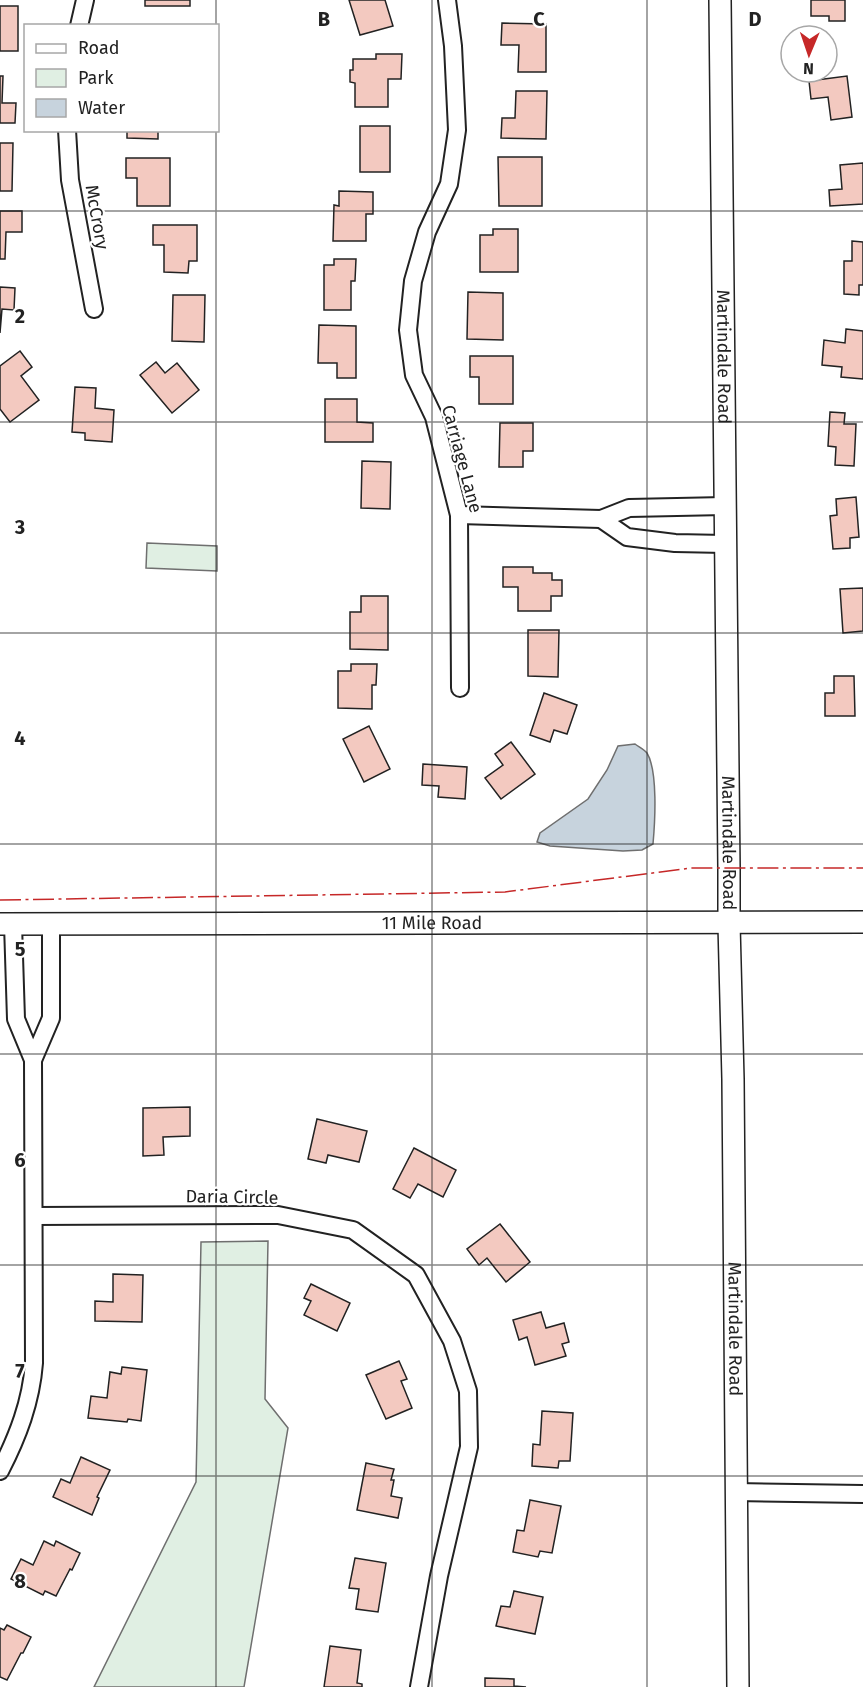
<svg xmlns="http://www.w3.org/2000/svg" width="863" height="1687" font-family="'Fira Sans',sans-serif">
<rect width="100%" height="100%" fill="#fff"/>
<g fill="#e0efe3" stroke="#6f6f6f" stroke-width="1.5">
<polygon points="147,543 217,546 217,571 146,568"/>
<polygon points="268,1241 265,1399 288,1428 244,1687 94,1687 196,1482 201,1242"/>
</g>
<path fill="#c7d3dd" stroke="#6f6f6f" stroke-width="1.5" d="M635 744C639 747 644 749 647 753 658 771 655 822 653 844L642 850 623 851 550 846 537 842 540 833 588 799 607 770 618 746Z"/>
<g fill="#f3c9c0" stroke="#222" stroke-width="1.5">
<rect x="145" y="0" width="45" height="6"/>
<polygon points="349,0 385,0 393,26 360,35"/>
<polygon points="811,0 845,0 845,21 829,21 829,16 811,16"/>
<rect x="0" y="6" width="18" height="45"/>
<polygon points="502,23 546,24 546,72 518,72 519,45 501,45"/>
<polygon points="376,54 402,54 401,79 388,79 388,107 355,107 355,83 350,82 350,70 353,70 353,59 376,59"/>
<polygon points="0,76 3,76 2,103 16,103 15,123 0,123"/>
<polygon points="847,76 852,117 831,120 828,97 811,99 809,81"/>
<polygon points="516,91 547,91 546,139 501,138 502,118 515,118"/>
<rect x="360" y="126" width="30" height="46"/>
<polygon points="127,130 158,130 158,139 127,138"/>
<polygon points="0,143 13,143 12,191 0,191"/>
<polygon points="498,157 542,157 542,206 499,206"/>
<polygon points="126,158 170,158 170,206 137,206 137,178 126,178"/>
<polygon points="863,163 863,204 830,206 829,190 842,189 840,165"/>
<polygon points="339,191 373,192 373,214 366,214 366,241 333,241 334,205 339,206"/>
<polygon points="0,211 22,211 22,232 6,232 5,259 0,259"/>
<polygon points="153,225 197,225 197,261 189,261 188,273 164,272 164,245 153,245"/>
<polygon points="493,229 518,229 518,272 480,272 480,235 493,235"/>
<polygon points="852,241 863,242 863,285 859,285 859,295 844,294 844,261 852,261"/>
<polygon points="334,259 356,259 355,281 351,281 351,310 324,310 324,265 334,265"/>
<polygon points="0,287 15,288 14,310 2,309 0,333"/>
<polygon points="468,292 503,293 503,340 467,339"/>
<polygon points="173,295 205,295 204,342 172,341"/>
<polygon points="319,325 356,326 356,378 337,378 337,363 318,363"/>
<polygon points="846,329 863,331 863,379 841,377 842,367 822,365 824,340 845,343"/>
<polygon points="20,351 32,367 21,376 39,400 10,422 0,409 0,366"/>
<polygon points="470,356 513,356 513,404 479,404 479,377 470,377"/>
<polygon points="156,362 165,373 177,363 199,390 172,413 140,375"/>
<polygon points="75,387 96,388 95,408 114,410 112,442 85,440 85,433 72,432"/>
<polygon points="325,399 357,399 357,422 373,423 373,442 325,442"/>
<polygon points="830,412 845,413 844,424 856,424 854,466 835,465 836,447 828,446"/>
<polygon points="500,423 533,423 533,451 523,451 523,467 499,467"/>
<polygon points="362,461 391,462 390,509 361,508"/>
<polygon points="856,497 859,537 850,538 850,548 833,549 830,516 837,515 836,499"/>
<polygon points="503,567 533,567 533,573 552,573 552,580 562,580 562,596 551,596 551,611 518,611 518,587 503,587"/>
<polygon points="863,588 863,631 843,633 840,589"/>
<polygon points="361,596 388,596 388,650 350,649 350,612 361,612"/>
<polygon points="528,630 559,630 558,677 528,676"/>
<polygon points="351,664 377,664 376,685 372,685 372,709 338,708 338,671 351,671"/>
<polygon points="834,676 854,676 855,716 825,716 825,693 834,693"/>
<polygon points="544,693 577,705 567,734 554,730 550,742 530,735"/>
<polygon points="369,726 390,769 364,782 343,739"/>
<polygon points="511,742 535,774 501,799 485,778 503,765 495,754"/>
<polygon points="423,764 467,767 465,799 438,797 439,786 422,785"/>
<polygon points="190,1107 190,1136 163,1137 164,1155 143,1156 143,1108"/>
<polygon points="317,1119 367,1131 359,1162 328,1155 326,1163 308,1159"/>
<polygon points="414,1148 456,1170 443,1197 418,1184 410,1198 393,1189"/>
<polygon points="500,1224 530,1262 506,1282 487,1258 479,1265 467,1249"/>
<polygon points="113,1274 143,1275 142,1322 95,1321 95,1301 113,1302"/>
<polygon points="311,1284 350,1303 337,1331 304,1315 311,1301 304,1298"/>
<polygon points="541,1312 546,1328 564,1323 569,1342 562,1344 566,1356 535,1365 527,1337 519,1340 513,1320"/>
<polygon points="399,1361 407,1379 401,1381 412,1408 386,1419 366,1375"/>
<polygon points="122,1367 147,1370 141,1421 128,1419 127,1422 88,1418 91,1396 107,1398 110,1372 121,1374"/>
<polygon points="542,1411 573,1413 570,1461 559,1461 558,1468 532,1466 533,1444 540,1445"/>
<polygon points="81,1457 110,1470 97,1497 99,1498 92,1515 53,1497 61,1479 70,1483"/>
<polygon points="366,1463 394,1469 391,1480 394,1480 391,1496 402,1498 398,1518 357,1510"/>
<polygon points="530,1500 561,1506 552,1553 540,1551 538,1557 513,1552 517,1530 524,1531"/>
<polygon points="44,1541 54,1546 56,1541 80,1553 72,1570 70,1569 56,1596 45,1591 43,1595 11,1579 21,1559 33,1565"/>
<polygon points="355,1558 386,1563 378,1612 356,1609 359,1589 349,1588"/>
<polygon points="514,1591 543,1597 535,1634 496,1626 501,1606 510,1607"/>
<polygon points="7,1625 31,1637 23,1653 21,1653 7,1680 0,1677 0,1628 4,1630"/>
<polygon points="330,1646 361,1650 357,1683 362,1684 362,1687 324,1687"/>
<polygon points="485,1678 514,1679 514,1686 526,1687 485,1687"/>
</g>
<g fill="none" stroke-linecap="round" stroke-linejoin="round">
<defs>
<g id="minor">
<polyline points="447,0 453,46 457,130 449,184 427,232 413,281 408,330 414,375 434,417 459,515 460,688"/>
<polyline points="79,26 85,0"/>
<polyline points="67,130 70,180 94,309"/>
<polyline points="459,515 601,519 629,508 725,506"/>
<polyline points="601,519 627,537 675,543 725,544"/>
<polyline points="33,1060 51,1018 51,924"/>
<polyline points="34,1216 278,1215 353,1230 416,1275 452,1341 468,1391 469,1447 439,1576 419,1687"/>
<path d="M0 1471C18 1436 31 1402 34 1363L33 1060 16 1019 13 924"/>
<polyline points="735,1492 863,1494"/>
</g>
<g id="tertiary">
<path id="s1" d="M720 0 729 869V924L733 1079 738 1687"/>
<path id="s2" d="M0 924 863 922"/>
</g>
</defs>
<use href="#minor" stroke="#222" stroke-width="20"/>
<use href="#tertiary" stroke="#222" stroke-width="24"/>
<use href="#minor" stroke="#fff" stroke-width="16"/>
<use href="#tertiary" stroke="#fff" stroke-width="21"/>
<polyline stroke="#c62828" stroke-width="1.5" stroke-dasharray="21 4.5 3 4.5" stroke-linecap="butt" points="0,900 505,892 691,868 863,868"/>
</g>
<path fill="none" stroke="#222" stroke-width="1.5" stroke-opacity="0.55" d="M216 0V26M432 0V1687M647 0V1687M216 130V1687M0 211H863M0 422H863M0 633H863M0 844H863M0 1054H863M0 1265H863M0 1476H863"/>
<g text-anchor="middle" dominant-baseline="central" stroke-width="4.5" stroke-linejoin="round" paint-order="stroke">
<g font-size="18" fill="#222" stroke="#fff">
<text transform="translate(97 217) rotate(80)">McCrory</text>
<text stroke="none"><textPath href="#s1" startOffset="357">Martindale Road</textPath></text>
<text transform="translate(462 459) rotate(75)">Carriage Lane</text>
<text stroke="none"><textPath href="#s1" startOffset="843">Martindale Road</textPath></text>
<text stroke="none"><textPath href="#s2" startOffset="432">11 Mile Road</textPath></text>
<text transform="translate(232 1197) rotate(1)">Daria Circle</text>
<text stroke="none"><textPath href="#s1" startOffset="1329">Martindale Road</textPath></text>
</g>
</g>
<g font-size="20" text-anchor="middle" font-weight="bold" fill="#222" stroke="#fff" stroke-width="4.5" stroke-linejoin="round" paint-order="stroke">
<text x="324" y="26">B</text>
<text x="539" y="26">C</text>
<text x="755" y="26">D</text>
<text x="20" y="323">2</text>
<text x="20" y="534">3</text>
<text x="20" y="745">4</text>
<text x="20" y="956">5</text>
<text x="20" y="1167">6</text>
<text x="20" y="1378">7</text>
<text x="20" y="1588">8</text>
</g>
<rect x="24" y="24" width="195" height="108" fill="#ffffff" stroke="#a7a7a7" stroke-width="1.5"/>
<rect x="36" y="44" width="30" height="9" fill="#ffffff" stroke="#a7a7a7" stroke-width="1.5"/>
<text x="78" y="54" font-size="18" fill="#222222">Road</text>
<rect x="36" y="69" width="30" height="18" fill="#e0efe3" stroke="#a7a7a7" stroke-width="1.5"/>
<text x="78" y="84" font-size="18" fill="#222222">Park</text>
<rect x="36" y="99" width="30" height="18" fill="#c7d3dd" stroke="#a7a7a7" stroke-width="1.5"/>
<text x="78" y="114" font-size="18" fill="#222222">Water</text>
<g transform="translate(809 54) rotate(182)"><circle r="28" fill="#ffffff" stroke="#a7a7a7" stroke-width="1.5"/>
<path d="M0-4.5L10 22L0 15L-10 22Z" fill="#c62828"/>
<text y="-9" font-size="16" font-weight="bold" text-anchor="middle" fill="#222222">N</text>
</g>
</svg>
